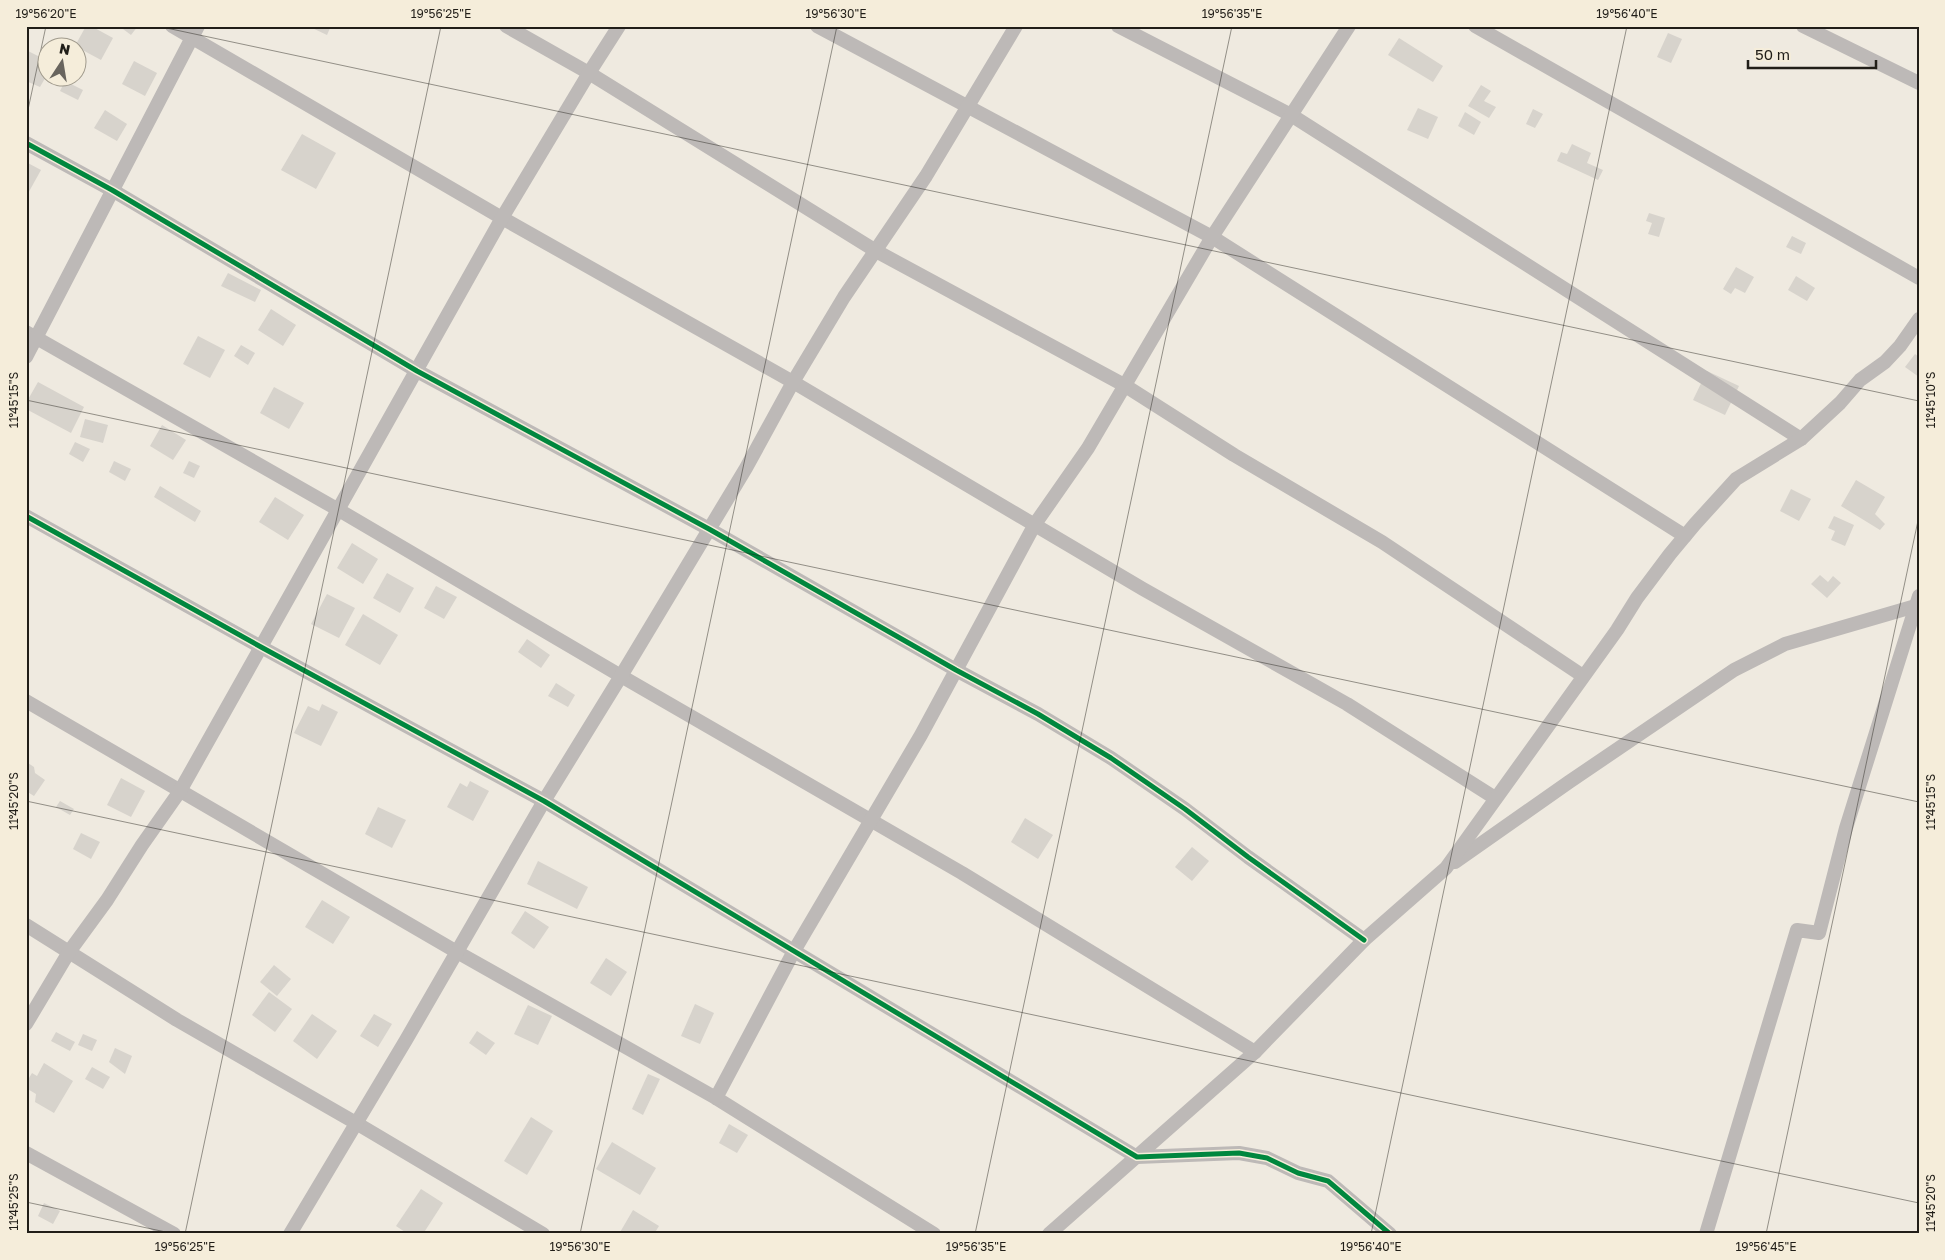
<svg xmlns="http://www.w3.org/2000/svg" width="1945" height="1260" font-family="'Golos Text',sans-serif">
<rect width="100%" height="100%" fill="#efeae0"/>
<g fill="#d7d3cc">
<polygon points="86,26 91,26 113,38 101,60 75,46"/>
<polygon points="125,26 138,26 131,35 123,29"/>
<polygon points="308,26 331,26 327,35"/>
<polygon points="1668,33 1682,39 1671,63 1657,57"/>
<polygon points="1399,38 1443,66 1433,82 1388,55"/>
<polygon points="26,50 48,61 48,73 40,87 26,81"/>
<polygon points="134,61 157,73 145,96 122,84"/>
<polygon points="65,81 83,90 78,100 60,91"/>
<polygon points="1481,85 1491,91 1484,101 1496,107 1489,118 1468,106"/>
<polygon points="1418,108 1438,117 1428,139 1407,130"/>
<polygon points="1533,109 1543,114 1535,128 1526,124"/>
<polygon points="105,110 127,124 117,141 94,128"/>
<polygon points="1465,112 1481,122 1474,135 1458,126"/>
<polygon points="302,134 336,153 316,189 281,170"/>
<polygon points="1572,144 1591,153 1587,163 1603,170 1598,180 1557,161 1561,152 1567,154"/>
<polygon points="26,162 41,170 26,197"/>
<polygon points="1649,213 1665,218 1659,237 1648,234 1652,223 1646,221"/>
<polygon points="1792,236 1806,243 1801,254 1786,247"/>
<polygon points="1736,267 1754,277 1745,293 1735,288 1731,294 1723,289"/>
<polygon points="228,273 261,290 255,302 221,286"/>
<polygon points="1796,276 1815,288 1807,301 1788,290"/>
<polygon points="271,309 296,325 283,346 258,330"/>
<polygon points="198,336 225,350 210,378 183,364"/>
<polygon points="241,345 255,353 248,365 234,356"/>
<polygon points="1915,354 1919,357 1919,377 1905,367"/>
<polygon points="1707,371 1739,386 1725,415 1693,400"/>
<polygon points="38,382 84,407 71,433 26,409 26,403"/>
<polygon points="274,387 304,403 289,429 260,413"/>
<polygon points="85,419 108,425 103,443 80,437"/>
<polygon points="162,425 186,440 173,460 150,446"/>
<polygon points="75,442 90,449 83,462 69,454"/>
<polygon points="114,461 131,469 125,481 109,472"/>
<polygon points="189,461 200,466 194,478 183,473"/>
<polygon points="1856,480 1885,497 1875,514 1885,524 1880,530 1841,506"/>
<polygon points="160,486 201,511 195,522 154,497"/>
<polygon points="1791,489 1811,499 1799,521 1780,511"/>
<polygon points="275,497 304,515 288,540 259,522"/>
<polygon points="1834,516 1854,525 1845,546 1831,540 1835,531 1828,528"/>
<polygon points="352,543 378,559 363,584 337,568"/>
<polygon points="387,573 414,588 400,613 373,598"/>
<polygon points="1820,575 1828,582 1833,576 1841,583 1827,598 1811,584"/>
<polygon points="436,586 457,597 444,619 424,608"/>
<polygon points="327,594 355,608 339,638 311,624"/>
<polygon points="363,614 398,635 380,665 345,645"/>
<polygon points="527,639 550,655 541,668 518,652"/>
<polygon points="556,683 575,695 568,707 548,696"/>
<polygon points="322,704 338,712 321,746 294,733 308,706 319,711"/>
<polygon points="28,763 34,767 35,773 45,780 34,796 26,791 26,766"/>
<polygon points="121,778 145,791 131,817 107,805"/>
<polygon points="470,781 489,791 473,821 447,807 460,783 467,787"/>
<polygon points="60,801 74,809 70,815 56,807"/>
<polygon points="378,807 406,820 392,848 365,834"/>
<polygon points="1025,818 1053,835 1038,859 1011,842"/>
<polygon points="81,833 100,842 91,859 73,849"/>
<polygon points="1192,847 1209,861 1192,881 1175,867"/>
<polygon points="538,861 588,887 577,909 527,884"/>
<polygon points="322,900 350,917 333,944 305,927"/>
<polygon points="525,911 549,927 534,949 511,933"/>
<polygon points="606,958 627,972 611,996 590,983"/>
<polygon points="274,965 291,979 277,996 260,982"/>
<polygon points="269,992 292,1009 275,1032 252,1015"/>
<polygon points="695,1004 714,1013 700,1044 681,1036"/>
<polygon points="528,1005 552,1016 538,1045 514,1034"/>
<polygon points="312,1014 337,1031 317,1059 293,1041"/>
<polygon points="374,1014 392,1024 378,1047 360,1036"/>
<polygon points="477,1031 495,1043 486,1055 469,1043"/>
<polygon points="56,1032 75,1042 70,1051 51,1041"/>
<polygon points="83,1034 97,1040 92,1051 78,1045"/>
<polygon points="115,1048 132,1056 125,1074 109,1062"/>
<polygon points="44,1063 73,1081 54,1113 35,1102 36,1094 26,1088 26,1083 32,1073 37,1076"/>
<polygon points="92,1067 110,1077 103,1089 85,1079"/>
<polygon points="648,1074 660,1079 643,1115 632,1109"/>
<polygon points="531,1117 553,1131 527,1175 504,1161"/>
<polygon points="729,1124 748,1135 737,1153 719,1143"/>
<polygon points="612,1142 656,1168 640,1195 596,1169"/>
<polygon points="421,1189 443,1203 423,1234 408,1234 396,1226"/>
<polygon points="44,1203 60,1211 53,1224 38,1216"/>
<polygon points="633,1210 659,1226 654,1234 619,1234"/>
</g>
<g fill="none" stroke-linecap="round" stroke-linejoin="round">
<g stroke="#bdb9b7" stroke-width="14">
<polyline points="172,26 502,218 793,382 1143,589 1347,704 1495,798"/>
<polyline points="506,26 589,73 876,251 1124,385 1234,455 1382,542 1583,676"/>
<polyline points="817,26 1212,237 1685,536"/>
<polyline points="1118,26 1291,115 1801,439"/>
<polyline points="1475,26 1919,278"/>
<polyline points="1803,26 1919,83"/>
<polyline points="26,143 112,190 417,371 709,529 956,670 1038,714 1111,758 1185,809 1248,857 1364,940"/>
<polyline points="26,332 337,509 621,676 962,873 1255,1052"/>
<polyline points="26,357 198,26"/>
<polyline points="26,516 261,647 544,801 1137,1157 1239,1153 1267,1158 1298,1173 1328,1181 1390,1234"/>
<polyline points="26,701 457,952 716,1098 934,1234"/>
<polyline points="1455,862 1569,782 1734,670 1785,644 1919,605"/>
<polyline points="26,925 177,1020 356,1123 543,1234"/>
<polyline points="26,1024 69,952 107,900 142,845 180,791 502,218 589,73 619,26"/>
<polyline points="716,1098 794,951 921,735 1035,524 1088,448 1212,237 1349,26"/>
<polyline points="26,1153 174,1234"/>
<polyline points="290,1234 406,1040 544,801 621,676 746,468 793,382 844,297 926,176 1016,26"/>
<polyline points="1049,1234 1255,1052 1364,940 1446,868 1617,630 1637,598 1670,554 1695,524 1736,479 1801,439 1840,403 1860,380 1885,362 1900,346 1919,319"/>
<polyline points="1706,1234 1797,930 1819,933 1846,828 1919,596"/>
</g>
<defs>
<g id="cycleway">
<polyline points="26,143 112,190 417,371 709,529 956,670 1038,714 1111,758 1185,809 1248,857 1364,940"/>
<polyline points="26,516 261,647 544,801 1137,1157 1239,1153 1267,1158 1298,1173 1328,1181 1390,1234"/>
</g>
</defs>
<use href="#cycleway" stroke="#f5edda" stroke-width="8"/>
<use href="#cycleway" stroke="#00873e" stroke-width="5"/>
</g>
<path fill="none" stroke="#211e18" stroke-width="1" stroke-opacity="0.45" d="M157 26 1919 401M26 119 46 26M26 400 1919 802M26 801 1919 1203M26 1202 175 1234M185 1234 441 26M580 1234 837 26M975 1234 1232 26M1371 1234 1627 26M1766 1234 1919 516"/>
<rect width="1945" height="1260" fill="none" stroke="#f5edda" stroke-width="55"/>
<g transform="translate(62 62) rotate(12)"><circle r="24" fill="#f5edda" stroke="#a09a8c"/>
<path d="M0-4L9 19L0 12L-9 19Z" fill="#69655e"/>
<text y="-8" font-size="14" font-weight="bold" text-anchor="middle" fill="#211e18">N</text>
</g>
<path d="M1748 60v8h128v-8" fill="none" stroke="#211e18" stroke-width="2.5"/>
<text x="1755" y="60" font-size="15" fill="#211e18" stroke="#f5edda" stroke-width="4" paint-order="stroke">50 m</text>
<rect x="28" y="28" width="1890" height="1204" fill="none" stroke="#211e18" stroke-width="2"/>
<g font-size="12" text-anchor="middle" fill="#211e18">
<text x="46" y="18">19°56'20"E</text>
<text x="441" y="18">19°56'25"E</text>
<text x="836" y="18">19°56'30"E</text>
<text x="1232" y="18">19°56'35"E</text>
<text x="1627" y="18">19°56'40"E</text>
<text transform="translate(14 400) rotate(-90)" y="4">11°45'15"S</text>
<text transform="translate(1931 400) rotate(-90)" y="4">11°45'10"S</text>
<text transform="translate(14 801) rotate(-90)" y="4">11°45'20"S</text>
<text transform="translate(1931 802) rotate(-90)" y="4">11°45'15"S</text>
<text transform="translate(14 1202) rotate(-90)" y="4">11°45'25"S</text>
<text transform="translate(1931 1203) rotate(-90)" y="4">11°45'20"S</text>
<text x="185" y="1251">19°56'25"E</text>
<text x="580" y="1251">19°56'30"E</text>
<text x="976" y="1251">19°56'35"E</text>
<text x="1371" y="1251">19°56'40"E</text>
<text x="1766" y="1251">19°56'45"E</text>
</g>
</svg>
